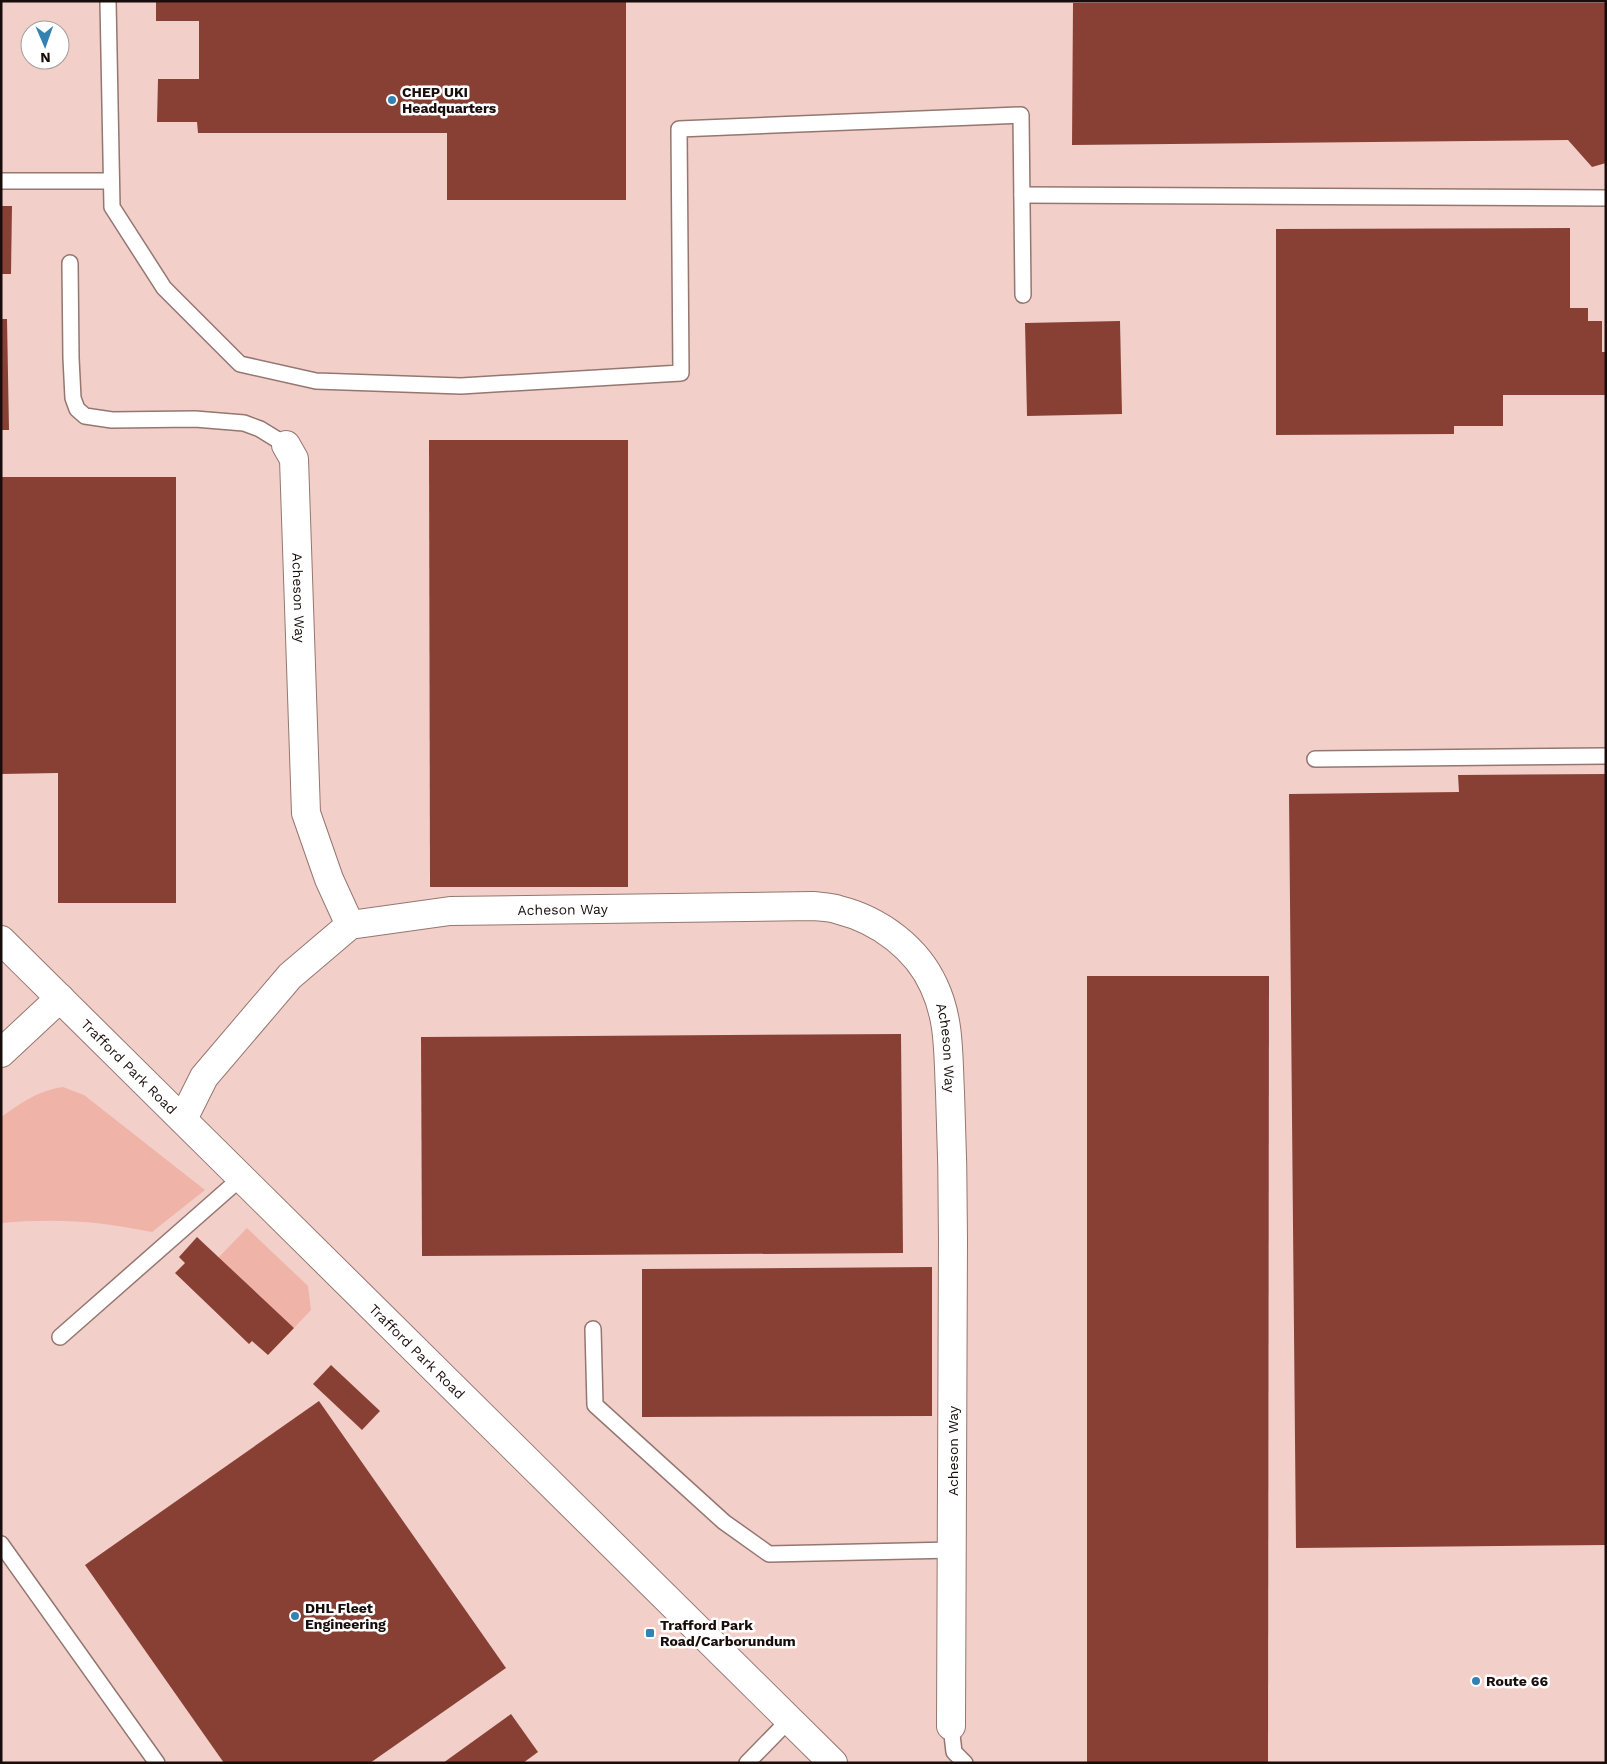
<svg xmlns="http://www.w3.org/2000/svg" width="1607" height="1764" font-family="'Work Sans',sans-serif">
<rect width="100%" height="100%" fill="#fde0db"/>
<path fill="#f2d0c9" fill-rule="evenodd" d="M1 1H1606V1763H1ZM30 30H60V60H30Z"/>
<g fill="#f0b3a7">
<path d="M63 1087 84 1095 205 1190 152 1232C100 1221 54 1218 1 1223V1117C23 1102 37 1091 63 1087Z"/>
<polygon points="247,1228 308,1286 311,1310 294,1328 218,1258"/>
</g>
<g fill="#894034">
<polygon points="156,1 626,1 626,200 447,200 447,133 198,133 197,122 157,122 158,79 199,79 199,21 156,21"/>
<polygon points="1073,3 1606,3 1606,163 1592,167 1568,140 1072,145"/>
<polygon points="1,206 12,206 11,274 1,274"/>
<polygon points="1570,228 1570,308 1588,308 1588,321 1602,321 1602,352 1606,352 1606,395 1503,395 1503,426 1454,426 1454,434 1276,435 1276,229"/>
<polygon points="1,319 7,319 9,430 1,430"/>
<polygon points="1120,321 1122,414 1027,416 1025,323"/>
<polygon points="429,440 628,440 628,887 430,887"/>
<polygon points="1,477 176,477 176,903 58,903 58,773 1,774"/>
<polygon points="1606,774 1606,1545 1296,1548 1289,794 1459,792 1458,775"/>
<polygon points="1087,976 1269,976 1268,1763 1087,1763"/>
<polygon points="901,1034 903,1253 422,1256 421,1037"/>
<polygon points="197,1237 294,1328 268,1355 252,1341 249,1344 175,1273 185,1263 179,1257"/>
<polygon points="932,1267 932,1416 642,1417 642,1269"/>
<polygon points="331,1365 380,1411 362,1430 313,1384"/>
<polygon points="319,1401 506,1668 370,1763 224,1763 85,1565"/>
<polygon points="511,1714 538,1752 523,1763 443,1763"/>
</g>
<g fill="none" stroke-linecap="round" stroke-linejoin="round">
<defs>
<g id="lane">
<polyline points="108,1 112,207 164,288 240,364 316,381 461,386 681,373 679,129 1021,115 1023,295"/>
<polyline points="1,181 111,181"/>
<polyline points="1022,195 1606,198"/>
<polyline points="70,263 71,358 73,398 77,409 85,416 112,420 195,419 244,423 260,429 286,445"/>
<polyline points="1315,759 1606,756"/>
<polyline points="593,1329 595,1405 724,1522 769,1554 953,1550"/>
<polyline points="60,1337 242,1177"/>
<polyline points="1,1544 157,1763"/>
<polyline points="951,1726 954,1752 965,1763"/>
<polyline points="747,1763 790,1719"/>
</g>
<g id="street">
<path id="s1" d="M286 445 294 459 306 813 329 879 350 925"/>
<polyline points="1,1053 60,998"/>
<path id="s2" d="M183 1119 204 1077 290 976 350 925 450 911 813 906C821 907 831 907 839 910 879 920 917 948 934 986 950 1020 948 1055 950 1092 952 1141 953 1191 953 1240 953 1402 952 1564 951 1726"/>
</g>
<g id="secondary">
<path id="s3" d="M1 940 833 1763"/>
</g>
</defs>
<use href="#lane" stroke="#957670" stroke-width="18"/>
<use href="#street" stroke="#957670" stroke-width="30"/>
<use href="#secondary" stroke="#957670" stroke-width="30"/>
<use href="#lane" stroke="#fff" stroke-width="15"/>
<use href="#street" stroke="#fff" stroke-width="28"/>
<use href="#secondary" stroke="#fff" stroke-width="28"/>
</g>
<g fill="#3482b4" stroke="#fff" stroke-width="2">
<circle cx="392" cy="100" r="5"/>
<circle cx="295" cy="1616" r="5"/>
<rect x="645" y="1628" width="10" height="10" rx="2.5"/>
<circle cx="1476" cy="1681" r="5"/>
</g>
<g text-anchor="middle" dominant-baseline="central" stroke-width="5" stroke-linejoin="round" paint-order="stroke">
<g font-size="14" font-weight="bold" fill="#180d0b" stroke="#fff" text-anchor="start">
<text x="402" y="92">CHEP UKI<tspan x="402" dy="16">Headquarters</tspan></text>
<text x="305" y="1608">DHL Fleet<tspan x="305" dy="16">Engineering</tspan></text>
<text x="660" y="1625">Trafford Park<tspan x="660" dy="16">Road/Carborundum</tspan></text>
<text x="1486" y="1681">Route 66</text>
</g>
<g font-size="14" fill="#180d0b" stroke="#fff">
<text stroke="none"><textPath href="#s1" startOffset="155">Acheson Way</textPath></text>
<text stroke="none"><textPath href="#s2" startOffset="472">Acheson Way</textPath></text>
<text stroke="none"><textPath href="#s2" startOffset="938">Acheson Way</textPath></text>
<text stroke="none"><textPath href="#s3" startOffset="180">Trafford Park Road</textPath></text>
<text stroke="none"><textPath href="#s3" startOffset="585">Trafford Park Road</textPath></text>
<text transform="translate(953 1451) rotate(-90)">Acheson Way</text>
</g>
</g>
<rect width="1607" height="1764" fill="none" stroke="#180d0b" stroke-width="5"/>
<g transform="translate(45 45) rotate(178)"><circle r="24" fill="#ffffff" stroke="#a39e9d"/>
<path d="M0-4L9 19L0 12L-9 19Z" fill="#3482b4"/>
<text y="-8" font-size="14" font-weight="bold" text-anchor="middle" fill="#180d0b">N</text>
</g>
</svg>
